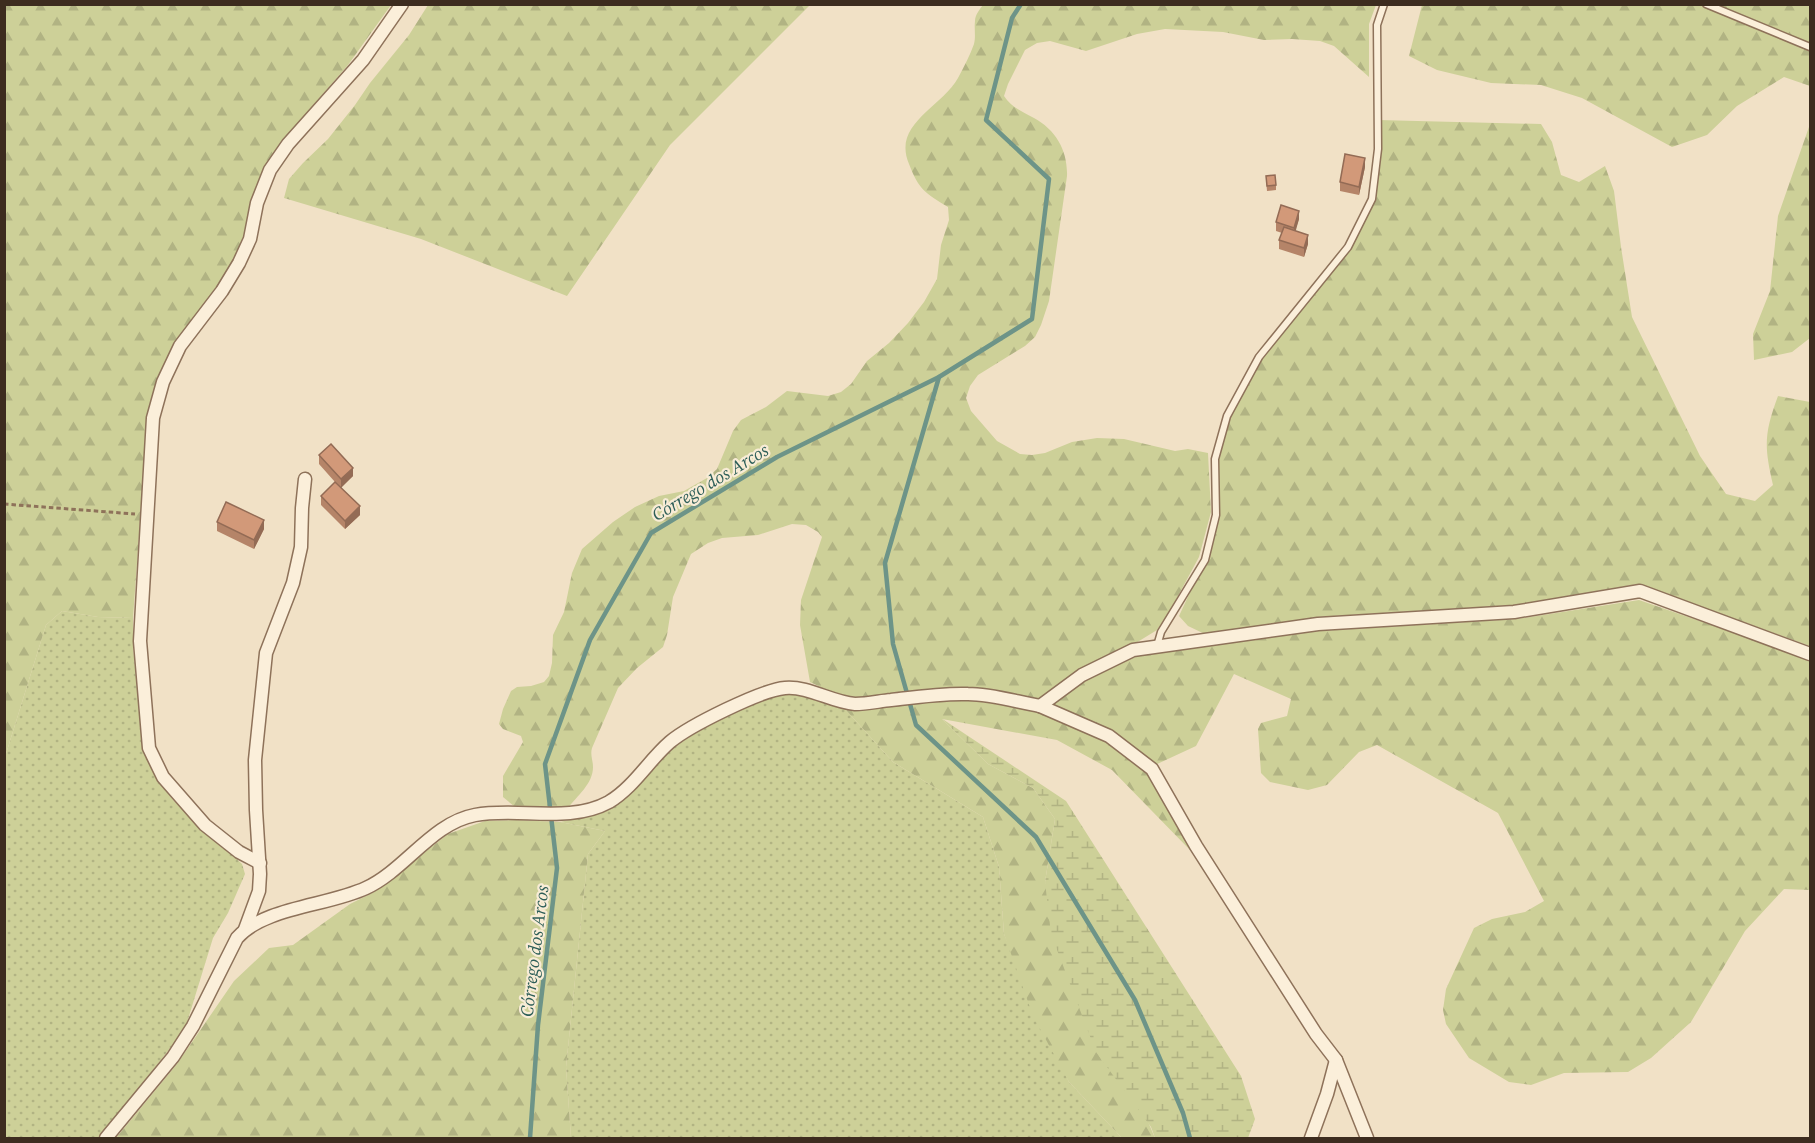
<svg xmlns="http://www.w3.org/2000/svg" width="1815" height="1143" font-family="'Source Serif 4',serif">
<defs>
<pattern id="grass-dots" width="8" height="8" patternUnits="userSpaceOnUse" patternTransform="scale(1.5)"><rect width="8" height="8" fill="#cdd098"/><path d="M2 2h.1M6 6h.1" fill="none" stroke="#b1b383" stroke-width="1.8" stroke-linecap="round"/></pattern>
<pattern id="forest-firs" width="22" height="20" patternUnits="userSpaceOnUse" patternTransform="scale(1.5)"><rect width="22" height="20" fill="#cdd098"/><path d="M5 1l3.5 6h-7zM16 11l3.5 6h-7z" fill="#b1b383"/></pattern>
<pattern id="wetland-marsh" width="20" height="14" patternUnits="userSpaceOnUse" patternTransform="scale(1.5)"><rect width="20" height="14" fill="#cdd098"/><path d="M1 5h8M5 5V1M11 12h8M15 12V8" fill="none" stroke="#b1b383"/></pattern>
</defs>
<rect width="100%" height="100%" fill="#f1e1c6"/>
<g fill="url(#grass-dots)">
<polygon points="62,611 98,617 133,618 133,648 143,746 159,782 174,801 242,864 245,874 228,913 213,938 185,1029 100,1138 5,1138 5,757 46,625"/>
<polygon points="782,692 801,695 845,709 893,762 983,817 999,867 1004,934 1069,1082 1122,1138 571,1138 566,1067 588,854 605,831 560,822 599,813 631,789 677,745 713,722"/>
</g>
<g fill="url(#forest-firs)">
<polygon points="5,5 391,5 348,65 290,132 262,173 241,245 220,286 178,343 158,378 147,424 133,618 98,617 62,611 46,625 5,757"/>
<polygon points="428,5 428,4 810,5 670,145 567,296 421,239 284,198 289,179 303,163 328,139 355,105 370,83 409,35"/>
<path d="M983 5H1376L1369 24V77L1334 46 1320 41 1292 39 1264 40 1223 32 1165 29 1137 34 1086 51 1050 41 1037 43 1025 50 1008 84 1004 96C1012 108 1022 111 1034 118 1056 130 1068 151 1067 176L1049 301 1041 325 1035 337 1025 346 978 375 970 386 966 398 971 411 997 441 1020 454 1032 455 1045 453 1072 442 1097 438 1124 439 1175 451 1188 449 1208 453 1211 512 1199 557 1171 609 1157 630 1040 702 969 690 845 699 810 682 800 625 801 600 822 537 818 532 806 525 792 524 758 535 722 538 708 543 691 554 673 597 667 635 663 647 637 668 618 688 592 748C590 755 593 760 593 767 593 784 577 796 568 808L515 807 503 797V776L523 742 521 736 503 729 499 724 503 709 511 691 517 687 531 686 544 682 549 676 552 663 553 635 564 612 572 573 582 549 613 522 635 507 659 496 684 491 707 478 717 469 733 431 741 420 766 407 787 391 828 396 841 392 851 384 867 361 889 343 908 323 924 302 937 279 941 245 949 220 948 207C925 193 919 190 909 164 892 124 941 108 958 78 964 67 970 55 974 44 976 36 974 29 975 21 975 15 980 9 983 5Z"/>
<polygon points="1422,5 1810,5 1810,86 1784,77 1737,106 1707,135 1672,147 1582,98 1541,85 1491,83 1437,70 1409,56"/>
<path d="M1378 120 1541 124 1552 142 1561 175 1579 182 1605 166 1614 191 1621 247 1632 317 1700 456 1726 494 1755 501 1773 485C1764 446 1764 434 1778 396L1810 402V646L1638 584 1515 605 1317 617 1209 636 1188 626 1179 616 1205 560 1216 515 1215 459 1227 416 1259 357 1348 247 1372 199Z"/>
<polygon points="1810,124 1810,338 1792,352 1754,360 1753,334 1770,291 1778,216"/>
<polygon points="1639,600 1810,659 1810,890 1784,889 1745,931 1691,1022 1651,1058 1628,1072 1564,1073 1531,1085 1509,1082 1469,1058 1446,1024 1443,1010 1446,989 1474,928 1492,919 1525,912 1544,901 1498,813 1377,745 1359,752 1327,785 1308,790 1270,782 1261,773 1258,729 1261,723 1287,716 1291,699 1234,674 1196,746 1155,765 1049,704 1066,687 1139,655 1319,631 1517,619"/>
<polygon points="968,700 1034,710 1107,739 1150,772 1190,850 1112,770 1057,740 942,719 988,764 1033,788 1055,819 1045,882 1155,1138 1122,1138 1069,1082 1033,1016 1004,934 999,867 983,817 893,762 845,709"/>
<polygon points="516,820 560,822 605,831 588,854 566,1067 571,1138 116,1138 177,1064 234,981 269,948 293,945 350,904 374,892 448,834 485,821"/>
</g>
<polygon fill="url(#wetland-marsh)" points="941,718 1066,801 1241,1076 1255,1119 1248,1138 1155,1138 1151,1127 1096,1052 1051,934 1045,882 1055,819 1033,788 988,764"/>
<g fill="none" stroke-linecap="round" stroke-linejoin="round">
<g stroke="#6d9488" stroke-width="4.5">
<polyline points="939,377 885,563 893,644 916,725 1036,837 1135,1000 1183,1113 1190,1138"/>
<polyline points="530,1138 538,1025 557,868 545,764 590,640 651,533 777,457 939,377 1032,319 1049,179 986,120 1012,18 1021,4"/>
</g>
<defs>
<g id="lane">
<polyline points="1706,4 1810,47"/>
<polyline points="1157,646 1161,632 1205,560 1216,515 1215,459 1227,416 1259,357 1348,247 1372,199 1378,149 1377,25 1384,4"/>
</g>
<g id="street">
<polyline points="1040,706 1109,736 1152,769 1196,846 1316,1034 1336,1060 1367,1138"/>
<polyline points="260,863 239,852 205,825 163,777 149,748 140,641 153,418 163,382 180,346 222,291 239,263 250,239 257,203 270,170 288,144 363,60 402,4"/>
<polyline points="245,929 259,891 260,874 256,810 255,760 266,653 293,583 301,547 302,508 305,479"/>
<path d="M106 1138 173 1057 193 1026 237 938C264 907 328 906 366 888 405 870 432 823 475 815 518 807 569 824 609 802 634 787 649 760 670 742 689 726 761 690 785 688 809 686 831 702 855 704 867 704 880 701 891 700 916 697 943 693 968 694 991 694 1017 702 1040 706L1082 675 1133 650 1318 624 1514 612 1640 591 1810 654"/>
<polyline points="1311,1138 1327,1094 1336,1060"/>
</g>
</defs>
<use href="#lane" stroke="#8e725a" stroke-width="9"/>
<use href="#street" stroke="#8e725a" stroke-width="15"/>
<polyline stroke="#8e725a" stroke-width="3" stroke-dasharray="4.5 3" stroke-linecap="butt" points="4,504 135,514"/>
<use href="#lane" stroke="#fbefda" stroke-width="6"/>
<use href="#street" stroke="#fbefda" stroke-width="12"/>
</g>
<g fill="#b58468">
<polygon points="1365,167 1359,195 1340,191 1340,182"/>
<polygon points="1266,180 1276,185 1276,190 1267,191"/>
<polygon points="1299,219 1295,231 1308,244 1304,257 1279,249 1279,240 1282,233 1276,231 1276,222"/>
<polygon points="319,455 353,476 341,487 360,515 345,529 321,505 321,496 335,482 319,464"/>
<polygon points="217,522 264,529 254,549 217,531"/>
</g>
<g fill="#936b55">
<polygon points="1365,158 1365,167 1359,195 1359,187"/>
<polygon points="1299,211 1299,219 1294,237 1294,228"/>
<polygon points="1308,235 1308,244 1304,257 1304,248"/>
<polygon points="353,468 353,476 341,488 341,479"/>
<polygon points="360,506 360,515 345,529 345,521"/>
<polygon points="264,520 264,529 254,549 254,540"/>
</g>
<g fill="#d29979" stroke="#936b55" stroke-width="1.5">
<polygon points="1345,154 1365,158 1359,187 1340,182"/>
<polygon points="1275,175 1276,185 1267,186 1266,176"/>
<polygon points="1281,205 1299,211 1294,228 1276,222"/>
<polygon points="1284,227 1308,235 1304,248 1279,240"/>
<polygon points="331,444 353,468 341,479 319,455"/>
<polygon points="335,482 360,506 345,521 321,496"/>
<polygon points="226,502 264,520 254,540 217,522"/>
</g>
<g text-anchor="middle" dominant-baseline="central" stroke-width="4.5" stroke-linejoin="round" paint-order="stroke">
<g font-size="18" font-style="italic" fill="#2d5e58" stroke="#f8ecd6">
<text transform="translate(710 482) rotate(-31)">Córrego dos Arcos</text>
<text transform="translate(534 951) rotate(-83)">Córrego dos Arcos</text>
</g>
</g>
<rect width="1815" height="1143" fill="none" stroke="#3d2c1f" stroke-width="12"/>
</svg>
